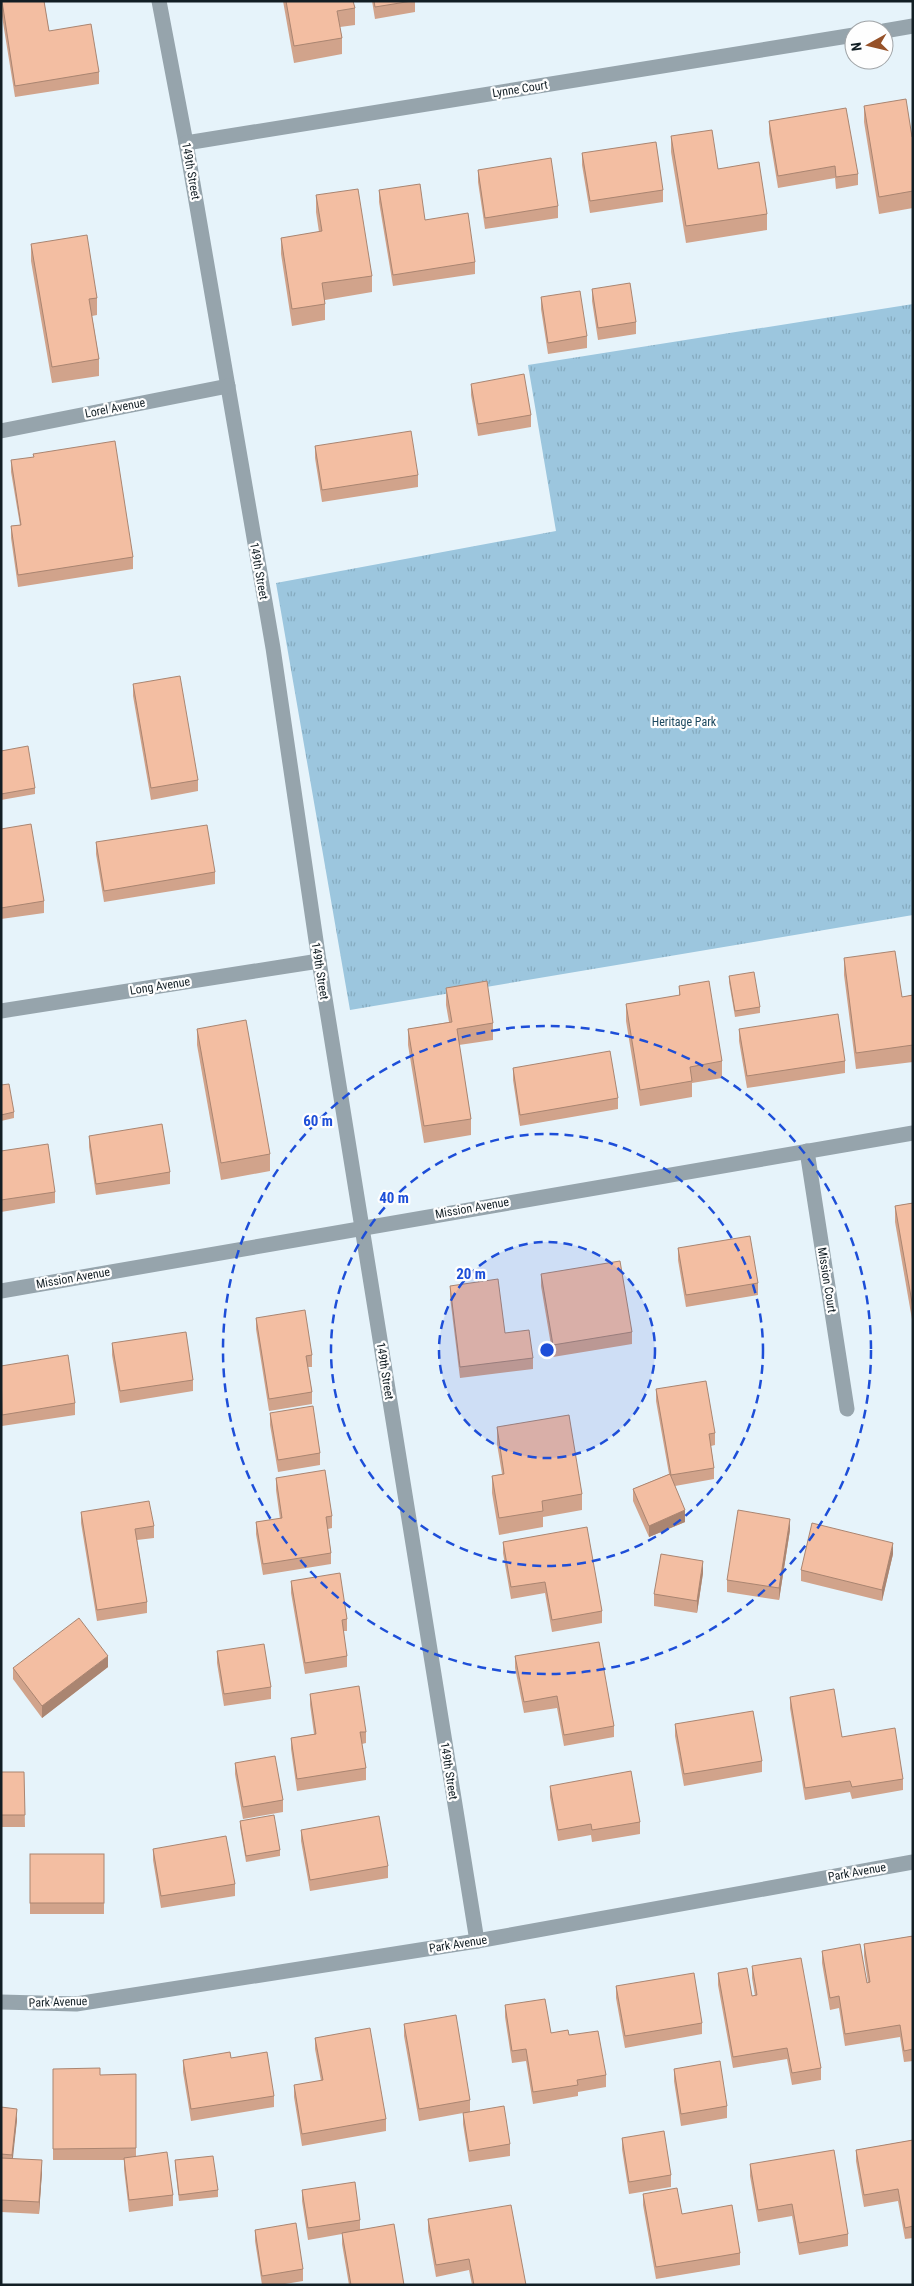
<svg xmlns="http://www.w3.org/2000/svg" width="914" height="2286" font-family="'Roboto Condensed',sans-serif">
<defs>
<pattern id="park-tufts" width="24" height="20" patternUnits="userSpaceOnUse" patternTransform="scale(1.25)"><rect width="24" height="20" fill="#9cc6de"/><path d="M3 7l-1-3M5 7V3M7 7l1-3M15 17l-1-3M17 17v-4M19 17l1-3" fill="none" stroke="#85aabe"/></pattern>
</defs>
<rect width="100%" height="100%" fill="#e6f3fa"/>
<polygon fill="url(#park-tufts)" points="913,304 913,915 350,1010 276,583 556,531 528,365"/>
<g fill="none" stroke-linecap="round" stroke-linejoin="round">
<g stroke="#96a4ac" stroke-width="15">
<polyline points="159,1 186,143 273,648 319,961 477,1941"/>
<polyline points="884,31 913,26"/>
<polyline points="186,143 854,35"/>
<polyline points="1,431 228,386"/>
<polyline points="1,1011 319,961"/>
<polyline points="807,1151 847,1409"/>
<polyline points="1,1291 913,1133"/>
<polyline points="1,2002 76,2004 477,1941 913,1862"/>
</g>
</g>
<g fill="#d1a38b">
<polygon points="1,1 44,1 49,31 99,72 99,84 15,97 1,10"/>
<polygon points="283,1 353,1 355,8 355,25 340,27 342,38 342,54 294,63"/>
<polygon points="372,1 415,1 415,12 375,19"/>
<polygon points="864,106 913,136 913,208 879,214 864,122"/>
<polygon points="769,121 858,174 858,185 836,189 835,178 778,188 769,133"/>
<polygon points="671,136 718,169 767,214 767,230 686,243 671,152"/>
<polygon points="582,153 663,190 663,202 590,213 582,165"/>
<polygon points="478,170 558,206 558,218 485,229 478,182"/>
<polygon points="379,190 425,220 475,262 475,274 393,286 379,202"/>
<polygon points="316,195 372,276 372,292 325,300 325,320 292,326 281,254 281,238 319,232 316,212"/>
<polygon points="31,244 97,298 97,315 92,316 99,359 99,376 52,383 31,261"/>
<polygon points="592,289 636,322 636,334 598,340 592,301"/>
<polygon points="541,297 587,336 587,348 548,354 541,309"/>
<polygon points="471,384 531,415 531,427 478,436 471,395"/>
<polygon points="315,446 418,475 418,487 322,502 315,458"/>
<polygon points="11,460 133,557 133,569 18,587 11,538 11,526 20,525 11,472"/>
<polygon points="133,684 198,780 198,791 151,800 133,696"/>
<polygon points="1,751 35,788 35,794 1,800"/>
<polygon points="1,829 44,901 44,913 1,919"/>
<polygon points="96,842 215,872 215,884 104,902 96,854"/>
<polygon points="844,958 902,997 913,995 913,1062 856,1069 844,975"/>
<polygon points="729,976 760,1007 760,1013 735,1017 729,982"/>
<polygon points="679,986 722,1061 722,1078 692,1083 692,1097 640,1106 626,1021 626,1004 679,996"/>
<polygon points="446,988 493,1023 493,1040 459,1045 471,1119 471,1135 424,1143 408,1045 408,1029 449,1022 446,1005"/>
<polygon points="197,1029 270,1154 270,1171 221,1180 197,1045"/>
<polygon points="739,1029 845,1061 845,1073 747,1088 739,1041"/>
<polygon points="513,1068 618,1098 618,1109 520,1126 513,1080"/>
<polygon points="1,1085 14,1112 14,1118 1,1121"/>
<polygon points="89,1136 170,1172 170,1184 96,1195 89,1147"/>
<polygon points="1,1151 55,1192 55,1203 1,1212"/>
<polygon points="913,1203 913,1325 895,1222 895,1206"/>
<polygon points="678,1248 758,1283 758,1295 686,1307 678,1260"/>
<polygon points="541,1274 632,1332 632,1344 553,1357 541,1286"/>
<polygon points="450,1286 505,1333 533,1358 533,1369 460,1378 450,1297"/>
<polygon points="256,1318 312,1355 312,1367 308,1367 312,1392 312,1404 269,1411 256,1329"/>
<polygon points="112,1343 193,1380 193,1391 120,1403 112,1355"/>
<polygon points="1,1366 75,1403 75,1415 2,1426"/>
<polygon points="656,1389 715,1433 715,1445 711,1446 714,1468 714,1479 675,1486 685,1522 649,1537 633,1501 633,1489 669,1474 656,1401"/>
<polygon points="270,1413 320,1453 320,1465 278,1472 270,1425"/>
<polygon points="497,1427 582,1494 582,1510 543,1517 543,1527 499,1535 492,1493 492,1476 502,1474 497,1444"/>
<polygon points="276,1478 332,1516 332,1528 328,1529 331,1553 331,1564 263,1575 256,1534 256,1522 280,1519 276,1490"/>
<polygon points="81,1512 154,1526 154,1538 137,1540 147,1602 147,1613 97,1621 81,1523"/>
<polygon points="790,1530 779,1600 727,1592 727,1580"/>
<polygon points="503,1542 602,1611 602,1623 552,1632 545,1593 511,1599 503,1553"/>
<polygon points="893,1554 882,1601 801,1581 801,1570"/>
<polygon points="703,1573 697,1613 654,1606 654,1594"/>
<polygon points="291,1581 347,1619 347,1631 343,1631 347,1656 347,1667 305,1674 291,1593"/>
<polygon points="217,1651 271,1687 271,1699 224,1706 217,1663"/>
<polygon points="515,1656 614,1726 614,1737 564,1746 557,1708 524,1713 515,1668"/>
<polygon points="108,1667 42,1718 13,1679 13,1668"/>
<polygon points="310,1694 366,1732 366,1743 362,1744 366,1768 366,1780 297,1791 291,1749 291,1738 314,1734 310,1705"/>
<polygon points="790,1697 842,1737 903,1779 903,1790 852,1799 850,1792 805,1800 790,1708"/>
<polygon points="675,1724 762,1761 762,1772 684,1786 675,1736"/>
<polygon points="235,1763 283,1800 283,1812 243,1819 235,1774"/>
<polygon points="1,1772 24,1772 25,1827 1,1827"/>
<polygon points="550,1786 640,1822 640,1834 592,1842 591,1835 558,1841 550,1797"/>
<polygon points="240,1821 280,1850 280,1856 246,1862 240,1827"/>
<polygon points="301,1830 388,1866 388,1878 310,1891 301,1841"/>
<polygon points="153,1849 235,1884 235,1896 161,1908 153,1860"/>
<rect x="30" y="1854" width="74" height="60"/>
<polygon points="913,1936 913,2061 904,2062 900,2037 845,2046 839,2008 830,2010 822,1963 822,1951 867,1983 868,1983 864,1956 864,1944"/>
<polygon points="752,1966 821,2068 821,2080 792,2085 787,2059 733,2068 718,1985 718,1973 752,1996 755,1996 752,1978"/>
<polygon points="616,1986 702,2023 702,2034 625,2048 616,1998"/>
<polygon points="505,2005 551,2033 569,2035 606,2075 606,2087 578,2092 578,2096 533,2104 526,2061 512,2063 505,2017"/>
<polygon points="404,2024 470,2100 470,2112 510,2144 510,2156 469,2162 463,2124 463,2113 419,2121 404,2036"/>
<polygon points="315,2038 386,2119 386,2131 302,2146 294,2097 294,2085 321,2081 315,2049"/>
<polygon points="231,2058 274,2096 274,2107 191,2121 183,2072 183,2060"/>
<polygon points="53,2069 100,2075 136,2074 136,2156 173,2195 173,2206 129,2212 124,2169 124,2160 53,2160"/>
<polygon points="674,2069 727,2106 727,2118 681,2126 674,2081"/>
<polygon points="1,2107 17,2120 12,2159 42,2172 39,2214 1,2212"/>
<polygon points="622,2138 671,2175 671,2187 629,2194 622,2149"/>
<polygon points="913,2140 913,2238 905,2239 898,2201 864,2207 856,2161 856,2150"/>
<polygon points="175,2160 218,2190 218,2197 179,2201 175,2166"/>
<polygon points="750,2164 848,2234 848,2246 799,2255 792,2216 758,2222 750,2176"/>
<polygon points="302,2190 360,2220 360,2230 404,2285 349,2285 342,2244 342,2234 308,2240 302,2201"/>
<polygon points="643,2194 682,2214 740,2253 740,2265 656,2279 643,2205"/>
<polygon points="428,2219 526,2285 472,2285 469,2270 436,2277 428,2231"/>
<polygon points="255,2230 303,2269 303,2281 279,2285 262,2285 255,2241"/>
</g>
<g fill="#aa8571">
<polygon points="685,1510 685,1522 649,1537 649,1526"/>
<polygon points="790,1519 790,1530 779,1600 779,1588"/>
<polygon points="893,1543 893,1554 882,1601 882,1590"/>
<polygon points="703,1561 703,1573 697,1613 697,1601"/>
<polygon points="108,1656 108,1667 42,1718 42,1706"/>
<polygon points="17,2109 17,2120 12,2167 12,2155"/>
<polygon points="42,2160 42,2172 39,2214 39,2202"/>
</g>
<g fill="#f3bea2" stroke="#aa8571">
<polygon points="2,1 44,1 49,31 91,24 99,72 15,86"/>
<polygon points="286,1 353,1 355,8 337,11 342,38 294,46"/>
<polygon points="374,1 412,1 375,7"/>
<polygon points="906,99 912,137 913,136 913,191 879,197 864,106"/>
<polygon points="846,108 858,174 836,177 835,166 778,176 769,121"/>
<polygon points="712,130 718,169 759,162 767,214 686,226 671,136"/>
<polygon points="656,142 663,190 590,201 582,153"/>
<polygon points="551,158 558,206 485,218 478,170"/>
<polygon points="420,184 425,220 468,213 475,262 393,275 379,190"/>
<polygon points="358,189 372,276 322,283 325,304 292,309 281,238 322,231 316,195"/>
<polygon points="87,235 97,298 89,299 99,359 52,367 31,244"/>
<polygon points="630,283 636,322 598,328 592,289"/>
<polygon points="580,291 587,336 548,343 541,297"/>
<polygon points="524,374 531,415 478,424 471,384"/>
<polygon points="411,431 418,475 322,490 315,446"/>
<polygon points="115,441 133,557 18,575 11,526 21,525 11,460 34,457 33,454"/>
<polygon points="180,676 198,780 151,788 133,684"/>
<polygon points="28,746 35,788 1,794 1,751"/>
<polygon points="31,824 44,901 1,908 1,829"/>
<polygon points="207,825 215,872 104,891 96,842"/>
<polygon points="895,951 902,997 913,995 913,1045 856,1053 844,958"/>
<polygon points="754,972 760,1007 735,1011 729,976"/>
<polygon points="487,981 493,1023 457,1029 471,1119 424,1126 408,1029 452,1022 446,988"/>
<polygon points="709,981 722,1061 690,1067 692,1081 640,1090 626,1004 680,995 679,986"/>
<polygon points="838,1014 845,1061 747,1076 739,1029"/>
<polygon points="246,1020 270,1154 221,1163 197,1029"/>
<polygon points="610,1051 618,1098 520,1115 513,1068"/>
<polygon points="9,1084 14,1112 1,1115 1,1085"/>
<polygon points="162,1124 170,1172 96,1184 89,1136"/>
<polygon points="48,1144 55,1192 1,1200 1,1151"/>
<polygon points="913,1203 913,1308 895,1206"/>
<polygon points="750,1236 758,1283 686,1295 678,1248"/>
<polygon points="620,1261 632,1332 553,1345 541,1274"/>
<polygon points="498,1279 505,1333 529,1330 533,1358 460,1367 450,1286"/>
<polygon points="305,1310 312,1355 306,1356 312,1392 269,1399 256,1318"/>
<polygon points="186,1332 193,1380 120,1391 112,1343"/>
<polygon points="68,1355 75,1403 2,1415 1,1366"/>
<polygon points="706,1381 715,1433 709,1434 714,1468 671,1475 656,1389"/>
<polygon points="313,1406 320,1453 278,1460 270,1413"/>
<polygon points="569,1415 582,1494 542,1501 543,1511 499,1518 492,1476 504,1474 497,1427"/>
<polygon points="325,1470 332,1516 326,1517 331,1553 263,1564 256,1522 282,1518 276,1478"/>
<polygon points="670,1474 685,1510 649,1526 633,1489"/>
<polygon points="149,1501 154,1526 135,1529 147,1602 97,1610 81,1512"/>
<polygon points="738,1510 790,1519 779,1588 727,1580"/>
<polygon points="812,1523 893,1543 882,1590 801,1570"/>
<polygon points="587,1527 602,1611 552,1620 545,1582 511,1587 503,1542"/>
<polygon points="661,1554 703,1561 697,1601 654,1594"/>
<polygon points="340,1573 347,1619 342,1620 347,1656 305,1663 291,1581"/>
<polygon points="79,1618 108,1656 42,1706 13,1668"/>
<polygon points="599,1642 614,1726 564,1735 557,1696 524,1702 515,1656"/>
<polygon points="264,1644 271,1687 224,1694 217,1651"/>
<polygon points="359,1686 366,1732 360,1732 366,1768 297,1779 291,1738 316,1734 310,1694"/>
<polygon points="834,1689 842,1737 895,1728 903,1779 852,1787 850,1781 805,1788 790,1697"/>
<polygon points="753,1711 762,1761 684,1774 675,1724"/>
<polygon points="275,1756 283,1800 243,1807 235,1763"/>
<polygon points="631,1771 640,1822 592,1830 591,1824 558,1830 550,1786"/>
<polygon points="1,1772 24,1772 25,1815 1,1815"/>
<polygon points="274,1815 280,1850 246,1856 240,1821"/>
<polygon points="379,1816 388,1866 310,1880 301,1830"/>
<polygon points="226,1836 235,1884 161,1896 153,1849"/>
<rect x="30" y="1854" width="74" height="49"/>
<polygon points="913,1936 913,2049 904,2051 900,2025 845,2034 839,1996 830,1998 822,1951 860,1944 867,1983 870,1982 864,1944"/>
<polygon points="801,1958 821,2068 792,2073 787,2048 733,2057 718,1973 747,1968 752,1996 757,1995 752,1966"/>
<polygon points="694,1973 702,2023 625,2036 616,1986"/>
<polygon points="545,1999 551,2033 568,2030 569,2035 598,2031 606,2075 577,2080 578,2085 533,2092 526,2049 512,2051 505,2005"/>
<polygon points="456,2015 470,2100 419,2109 404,2024"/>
<polygon points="370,2028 386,2119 302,2134 294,2085 323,2080 315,2038"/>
<polygon points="230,2052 231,2058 267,2052 274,2096 191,2109 183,2060"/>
<polygon points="720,2061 727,2106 681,2114 674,2069"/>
<polygon points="100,2068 100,2075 136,2074 136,2148 53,2149 53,2069"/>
<polygon points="504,2106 510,2144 469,2151 463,2113"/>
<polygon points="1,2107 17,2109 12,2155 1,2154"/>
<polygon points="664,2131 671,2175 629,2182 622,2138"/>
<polygon points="913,2140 913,2226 905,2228 898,2189 864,2195 856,2150"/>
<polygon points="834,2150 848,2234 799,2243 792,2204 758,2210 750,2164"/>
<polygon points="167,2152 173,2195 129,2200 124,2158"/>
<polygon points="213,2156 218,2190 179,2195 175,2160"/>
<polygon points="1,2158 42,2160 39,2202 1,2200"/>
<polygon points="355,2182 360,2220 308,2228 302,2190"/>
<polygon points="677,2188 682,2214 732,2205 740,2253 656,2267 643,2194"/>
<polygon points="511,2205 526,2285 474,2285 469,2259 436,2265 428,2219"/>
<polygon points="296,2223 303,2269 262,2276 255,2230"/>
<polygon points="394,2224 404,2285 351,2285 342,2233"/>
</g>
<circle cx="547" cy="1350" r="108" fill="#1d4ed8" fill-opacity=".12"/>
<g fill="none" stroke="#1d4ed8" stroke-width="2.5" stroke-dasharray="9 6">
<circle cx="547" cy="1350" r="108"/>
<circle cx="547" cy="1350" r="216"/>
<circle cx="547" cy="1350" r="324"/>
</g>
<g text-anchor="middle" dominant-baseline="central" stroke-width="4.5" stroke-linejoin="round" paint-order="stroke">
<g font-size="12" fill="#121e24" stroke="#fefefe">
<text transform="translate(520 89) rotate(-9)">Lynne Court</text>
<text transform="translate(191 171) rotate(80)">149th Street</text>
<text transform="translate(115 408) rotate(-11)">Lorel Avenue</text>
<text transform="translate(259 571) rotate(80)">149th Street</text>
<text transform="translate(320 971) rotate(81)">149th Street</text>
<text transform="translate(160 986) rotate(-9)">Long Avenue</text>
<text transform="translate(472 1208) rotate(-10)">Mission Avenue</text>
<text transform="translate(73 1278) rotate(-10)">Mission Avenue</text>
<text transform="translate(827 1280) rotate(81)">Mission Court</text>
<text transform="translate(385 1371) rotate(81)">149th Street</text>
<text transform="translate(449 1771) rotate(81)">149th Street</text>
<text transform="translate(857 1872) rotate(-10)">Park Avenue</text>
<text transform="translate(458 1944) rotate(-9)">Park Avenue</text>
<text transform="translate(58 2002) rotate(-2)">Park Avenue</text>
</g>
<g font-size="12" fill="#1d4960" stroke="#fefefe">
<text x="684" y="722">Heritage Park</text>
</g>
</g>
<circle cx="547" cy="1350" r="8" fill="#1d4ed8" stroke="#fefefe" stroke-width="2.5"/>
<g font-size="15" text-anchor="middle" font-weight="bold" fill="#1d4ed8" stroke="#fefefe" stroke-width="4.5" stroke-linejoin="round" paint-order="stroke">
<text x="318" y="1126">60 m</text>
<text x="394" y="1203">40 m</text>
<text x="471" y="1279">20 m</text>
</g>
<rect width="914" height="2286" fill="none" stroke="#121e24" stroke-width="5"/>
<g transform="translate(869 45) rotate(262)"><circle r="24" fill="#fefefe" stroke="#a0a4a7"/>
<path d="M0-4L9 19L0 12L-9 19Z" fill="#965128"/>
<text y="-8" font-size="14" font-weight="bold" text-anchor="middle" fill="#121e24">N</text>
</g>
</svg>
